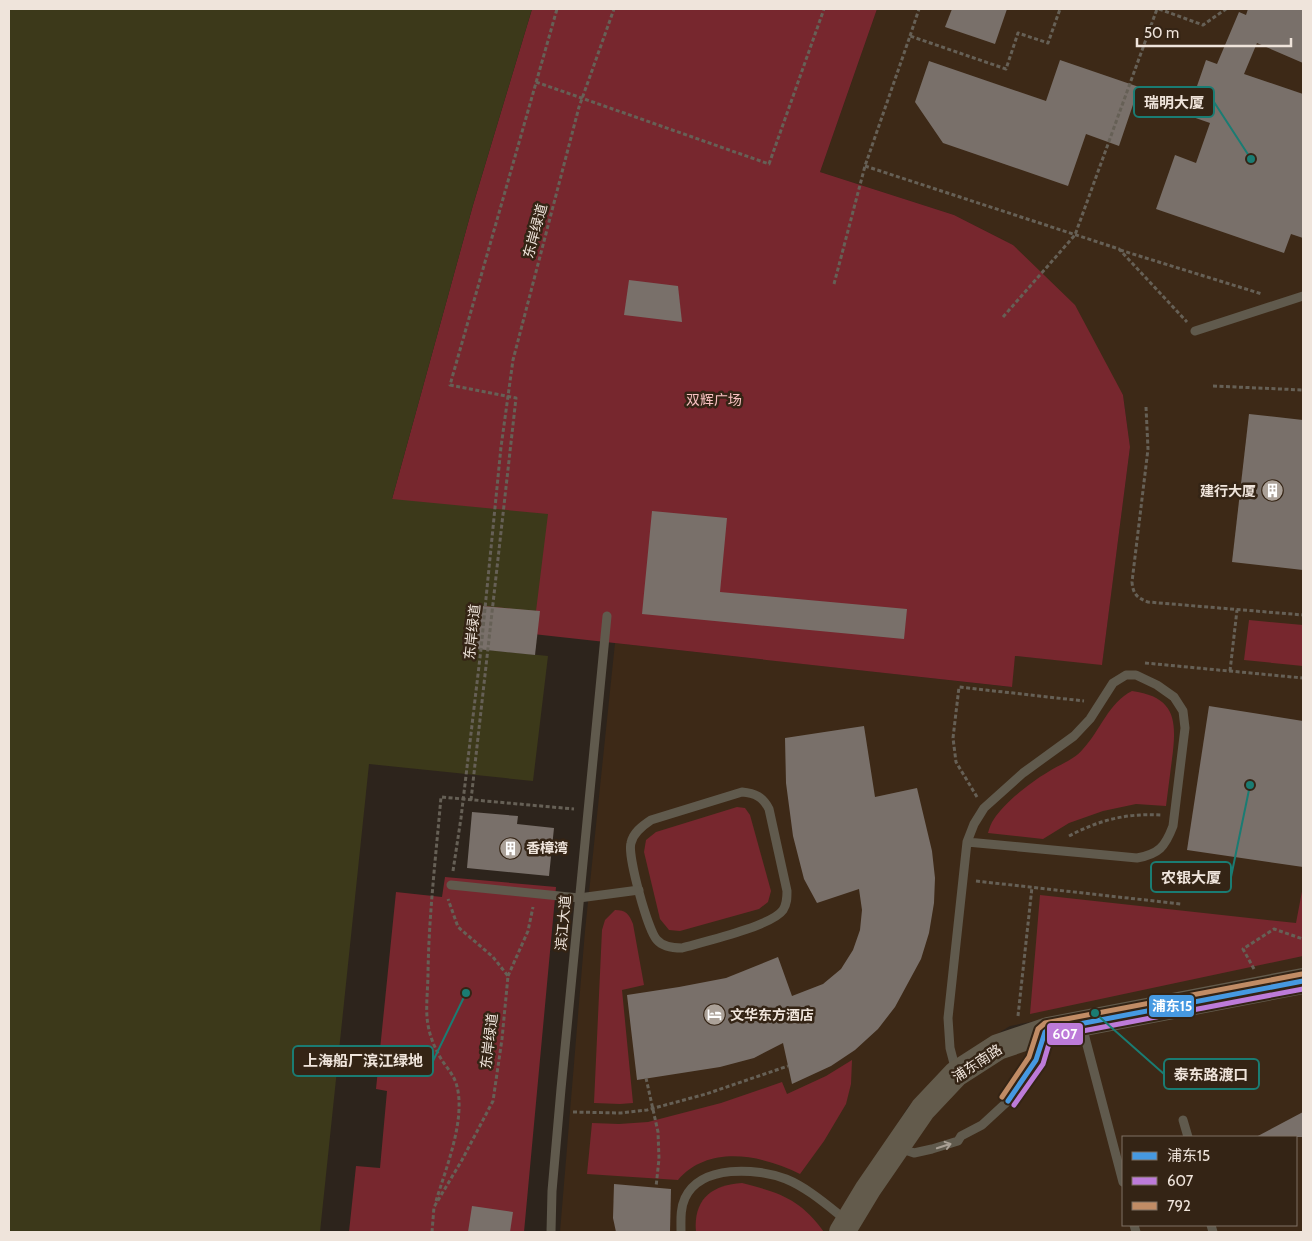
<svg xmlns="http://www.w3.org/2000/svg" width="1312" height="1241" font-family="Cabin,'Noto Sans SC',sans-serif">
<rect width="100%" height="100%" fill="#2d241c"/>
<g fill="#3d2917" fill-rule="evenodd">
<polygon points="877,9 1303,9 1303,968 1010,1026 953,1061 908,1107 830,1232 560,1232 585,931 615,643 1011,687 1015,656 1102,664 1130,447 1123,395 1013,245 954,215 820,172"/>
<path d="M1303 994V1232H855L933 1113 966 1080 1008 1055 1053 1038ZM1123 1137H1296V1225H1123Z"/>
</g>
<g fill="#77272e">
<polygon points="532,9 877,9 820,172 954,215 1013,245 1075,305 1123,395 1130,447 1102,665 1015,656 1012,687 469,627 392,499 473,205"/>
<polygon points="1249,620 1303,625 1303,666 1244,660"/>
<path d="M1132 691C1176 697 1177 721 1172 759 1170 775 1168 790 1166 806L1136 804 1103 811 1069 823 1043 839 988 833C989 829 991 823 994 819 1005 802 1031 782 1048 772 1060 764 1074 760 1083 749 1100 731 1109 702 1132 691Z"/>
<polygon points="737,807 745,808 750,815 771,891 768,902 759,909 680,931 669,930 660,919 644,852 646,840 656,832"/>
<polygon points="445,877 556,887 524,1232 349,1232 356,1166 380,1168 387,1091 376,1089 396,892 442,897"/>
<polygon points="1303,886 1303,956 1030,1014 1040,895 1296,923"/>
<path d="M615 910C626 910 629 914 633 924L644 985 622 990 633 1103 620 1104 594 1103 602 930 605 920Z"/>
<path d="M852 1060 851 1084 846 1104 824 1141 800 1174C762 1155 709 1144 678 1180L587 1174 592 1123 619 1124 648 1122 721 1103 782 1082 787 1094 826 1076Z"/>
<path d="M742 1183C781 1193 800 1199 824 1232H696C693 1200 711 1185 742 1183Z"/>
</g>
<polygon fill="#3c391a" points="9,9 532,9 473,205 392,499 548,514 536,611 471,605 467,648 548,656 533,781 369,764 320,1232 9,1232"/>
<g fill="#79706a">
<polygon points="952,9 1007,9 995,44 945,27"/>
<polygon points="1248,9 1303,9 1303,63 1257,43 1244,74 1303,94 1303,238 1291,234 1284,253 1156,209 1175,155 1196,163 1210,123 1187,115 1206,60 1217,64 1239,12 1246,15"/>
<polygon points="1060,60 1139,87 1119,146 1086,134 1068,186 943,143 915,102 929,61 1046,101"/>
<polygon points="629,280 678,286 682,322 624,315"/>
<polygon points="1249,414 1303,420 1303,570 1232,562"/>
<polygon points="652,511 727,518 720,592 907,609 904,639 642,614"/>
<polygon points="471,605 540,611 535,655 467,648"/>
<polygon points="1209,706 1303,721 1303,867 1187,850"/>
<polygon points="864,726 875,797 917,788 932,851 935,878 934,903 929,933 921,959 895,1007 878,1029 855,1050 831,1066 792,1084 783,1043 754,1058 720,1067 637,1080 627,995 679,987 726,978 778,957 792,996 823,984 841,969 853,950 860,930 862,910 859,889 817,903 804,879 793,836 786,783 785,738"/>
<polygon points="472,812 518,816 517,824 554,828 549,876 467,868"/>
<polygon points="1303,1112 1303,1137 1256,1137"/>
<polygon points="614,1184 671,1189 670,1232 616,1232 613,1218"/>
<polygon points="472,1206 513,1212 510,1232 468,1232"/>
</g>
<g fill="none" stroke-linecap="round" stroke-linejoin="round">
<g stroke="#666056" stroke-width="3" stroke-dasharray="4 2.5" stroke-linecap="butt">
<polyline points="1159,9 1203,25 1226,9"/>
<polyline points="910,36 919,9"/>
<polyline points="536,82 769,164 824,9"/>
<polyline points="865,166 1119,249 1187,322"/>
<polyline points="1120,250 1262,294"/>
<polyline points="834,284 865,166 910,36 1006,69 1018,33 1048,43 1060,9"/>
<polyline points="1003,317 1075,235 1157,9"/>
<polyline points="1213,386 1303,390"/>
<path d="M1146 407 1148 449 1132 582C1133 594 1137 598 1148 602L1303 615"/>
<polyline points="1145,663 1303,678"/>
<polyline points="1230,671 1237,610"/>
<polyline points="977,797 956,762 953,738 959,687 1084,701"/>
<polyline points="471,800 516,398 450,385 557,9"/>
<path d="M1069 836C1099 820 1127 813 1161 815"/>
<polyline points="453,871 461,818 481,649 501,447 513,360 579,107 614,9"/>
<polyline points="976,881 1181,904"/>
<polyline points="1254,969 1243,949 1274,929 1303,939"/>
<polyline points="508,976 528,931 533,907"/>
<polyline points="1018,1016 1032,887"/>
<polyline points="646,1078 658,1132 659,1159 656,1187"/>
<polyline points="573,1112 621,1113 647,1110 706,1094 788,1066"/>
<path d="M436 1201C446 1168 467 1117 456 1083 452 1072 445 1066 440 1057 433 1045 428 1031 427 1017 426 1002 428 987 428 972 429 913 436 855 441 797L574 809"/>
<polyline points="432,1232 434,1207 462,1160 493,1101 502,1039 508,976 493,957 458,927 448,899"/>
</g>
<g stroke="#605a4d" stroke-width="9">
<polyline points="1195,331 1303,296"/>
<path d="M742 792C755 793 763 797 769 809L787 891C787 898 787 904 783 910 772 926 703 942 682 948 673 948 663 947 657 940 648 931 627 855 631 843 633 833 642 826 651 820Z"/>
<polyline points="451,885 579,898 639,890"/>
<polyline points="1082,1026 1123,1182"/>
<path d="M956 1071 950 1048 948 1018 967 842 974 824 984 808 1023 773 1074 736 1090 719 1113 683 1126 675H1136L1157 685 1174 697 1183 711 1185 728 1173 826C1165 847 1159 854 1137 858L967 842"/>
<polyline points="1183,1120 1188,1137"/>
<polyline points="899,1148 914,1153 932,1149 958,1141 961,1136 982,1125 1008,1101 1036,1060 1044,1035"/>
<polyline points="1134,1225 1136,1232"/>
<polyline points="1211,1225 1213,1232"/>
<polyline points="551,1232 552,1191 561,1089 607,616"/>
<path d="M681 1232C681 1220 680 1209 685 1198 701 1164 757 1168 786 1179 808 1188 828 1206 846 1220"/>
</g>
<polyline stroke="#635b4c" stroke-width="26" points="842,1232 868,1189 923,1109 956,1074 998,1047 1048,1030 1303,981"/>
<defs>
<polyline id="bus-1" points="1008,1101 1036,1060 1045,1032 1048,1030 1303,981"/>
<polyline id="bus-2" points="1014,1105 1043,1064 1051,1037 1303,989"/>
<polyline id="bus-3" points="1002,1097 1029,1057 1038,1029 1045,1023 1302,974"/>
</defs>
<use href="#bus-1" stroke="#342415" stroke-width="9"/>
<use href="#bus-2" stroke="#342415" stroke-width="9"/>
<use href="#bus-3" stroke="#342415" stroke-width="9"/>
<use href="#bus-1" stroke="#4699e1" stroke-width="5"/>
<use href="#bus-2" stroke="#bd7bd9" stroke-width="5"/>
<use href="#bus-3" stroke="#c18c65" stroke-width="5"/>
</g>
<defs><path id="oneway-shaft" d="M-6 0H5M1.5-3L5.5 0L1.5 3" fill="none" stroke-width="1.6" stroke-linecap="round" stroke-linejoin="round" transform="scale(1.25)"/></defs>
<use stroke="#a89f94" href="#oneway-shaft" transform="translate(944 1146) rotate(-18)"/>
<defs>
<symbol id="building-disc" viewBox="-11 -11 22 22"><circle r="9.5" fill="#aba198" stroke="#342415"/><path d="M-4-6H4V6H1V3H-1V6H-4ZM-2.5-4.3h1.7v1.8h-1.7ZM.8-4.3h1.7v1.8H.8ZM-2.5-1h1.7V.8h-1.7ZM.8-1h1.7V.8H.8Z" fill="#fff"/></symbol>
<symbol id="hotel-disc" viewBox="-11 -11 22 22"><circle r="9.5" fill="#aba198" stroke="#342415"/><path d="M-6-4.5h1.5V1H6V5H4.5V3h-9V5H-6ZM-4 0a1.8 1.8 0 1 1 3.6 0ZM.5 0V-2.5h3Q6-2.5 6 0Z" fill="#fff"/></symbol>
</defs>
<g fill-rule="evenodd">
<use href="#building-disc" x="1260" y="478" width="25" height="25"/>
<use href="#building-disc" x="498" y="836" width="25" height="25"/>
<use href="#hotel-disc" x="702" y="1002" width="25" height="25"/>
</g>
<g text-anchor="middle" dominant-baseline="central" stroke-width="5" stroke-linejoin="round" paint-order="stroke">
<g font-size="14" fill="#efe4db" stroke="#342415">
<text transform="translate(535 231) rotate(-75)">东岸绿道</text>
<text transform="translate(472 632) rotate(-84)">东岸绿道</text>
<text transform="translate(563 923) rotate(-85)">滨江大道</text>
<text transform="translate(489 1041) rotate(-83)">东岸绿道</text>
<text transform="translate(977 1063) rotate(-33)">浦东南路</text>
</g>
<g font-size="14" fill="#f9c2c2" stroke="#342415">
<text x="714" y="400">双辉广场</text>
</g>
<g font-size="14" font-weight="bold" fill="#efe4db" stroke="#342415" text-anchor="start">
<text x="1256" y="491" text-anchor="end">建行大厦</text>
<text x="526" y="848">香樟湾</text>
<text x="730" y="1015">文华东方酒店</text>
</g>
</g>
<path fill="none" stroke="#1a7c73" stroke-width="2" d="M1251 159L1214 102M1250 785L1231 877M466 993L433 1061M1095 1013L1164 1074"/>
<g fill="#1a7c73" stroke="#342415" stroke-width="2">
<circle cx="1251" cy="159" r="5"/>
<circle cx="1250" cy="785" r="5"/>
<circle cx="466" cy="993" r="5"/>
<circle cx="1095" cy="1013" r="5"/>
</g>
<g fill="#342415" stroke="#1a7c73" stroke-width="2">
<rect x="1134" y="87" width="80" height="30" rx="5"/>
<rect x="1151" y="862" width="80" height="30" rx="5"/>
<rect x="293" y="1046" width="140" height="30" rx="5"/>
<rect x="1164" y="1059" width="95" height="30" rx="5"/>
</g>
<g font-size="15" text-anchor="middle" font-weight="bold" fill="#efe4db">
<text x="1174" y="108">瑞明大厦</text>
<text x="1191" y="883">农银大厦</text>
<text x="363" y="1066">上海船厂滨江绿地</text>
<text x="1211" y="1080">泰东路渡口</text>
</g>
<g stroke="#342415" stroke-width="2">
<rect x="1148" y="994" width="47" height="24" rx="5" fill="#4699e1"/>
<rect x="1046" y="1022" width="38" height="24" rx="5" fill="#bd7bd9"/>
</g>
<g font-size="14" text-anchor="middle" font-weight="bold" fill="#fff">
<text x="1172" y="1011">浦东15</text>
<text x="1065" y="1039">607</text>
</g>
<rect width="1312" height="1241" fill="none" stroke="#efe4db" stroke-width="20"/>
<rect x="1122" y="1136" width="175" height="90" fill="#342415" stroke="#7f7164"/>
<rect x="1132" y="1152" width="25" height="8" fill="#4699e1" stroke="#7f7164"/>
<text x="1167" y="1161" font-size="15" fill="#efe4db">浦东15</text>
<rect x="1132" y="1177" width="25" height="8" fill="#bd7bd9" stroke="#7f7164"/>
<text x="1167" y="1186" font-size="15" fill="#efe4db">607</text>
<rect x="1132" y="1202" width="25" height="8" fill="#c18c65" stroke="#7f7164"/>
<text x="1167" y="1211" font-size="15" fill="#efe4db">792</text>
<path d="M1137 38v8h154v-8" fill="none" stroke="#efe4db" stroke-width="2.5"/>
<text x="1144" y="38" font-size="15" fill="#efe4db" stroke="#342415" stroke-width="4" paint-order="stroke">50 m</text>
</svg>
